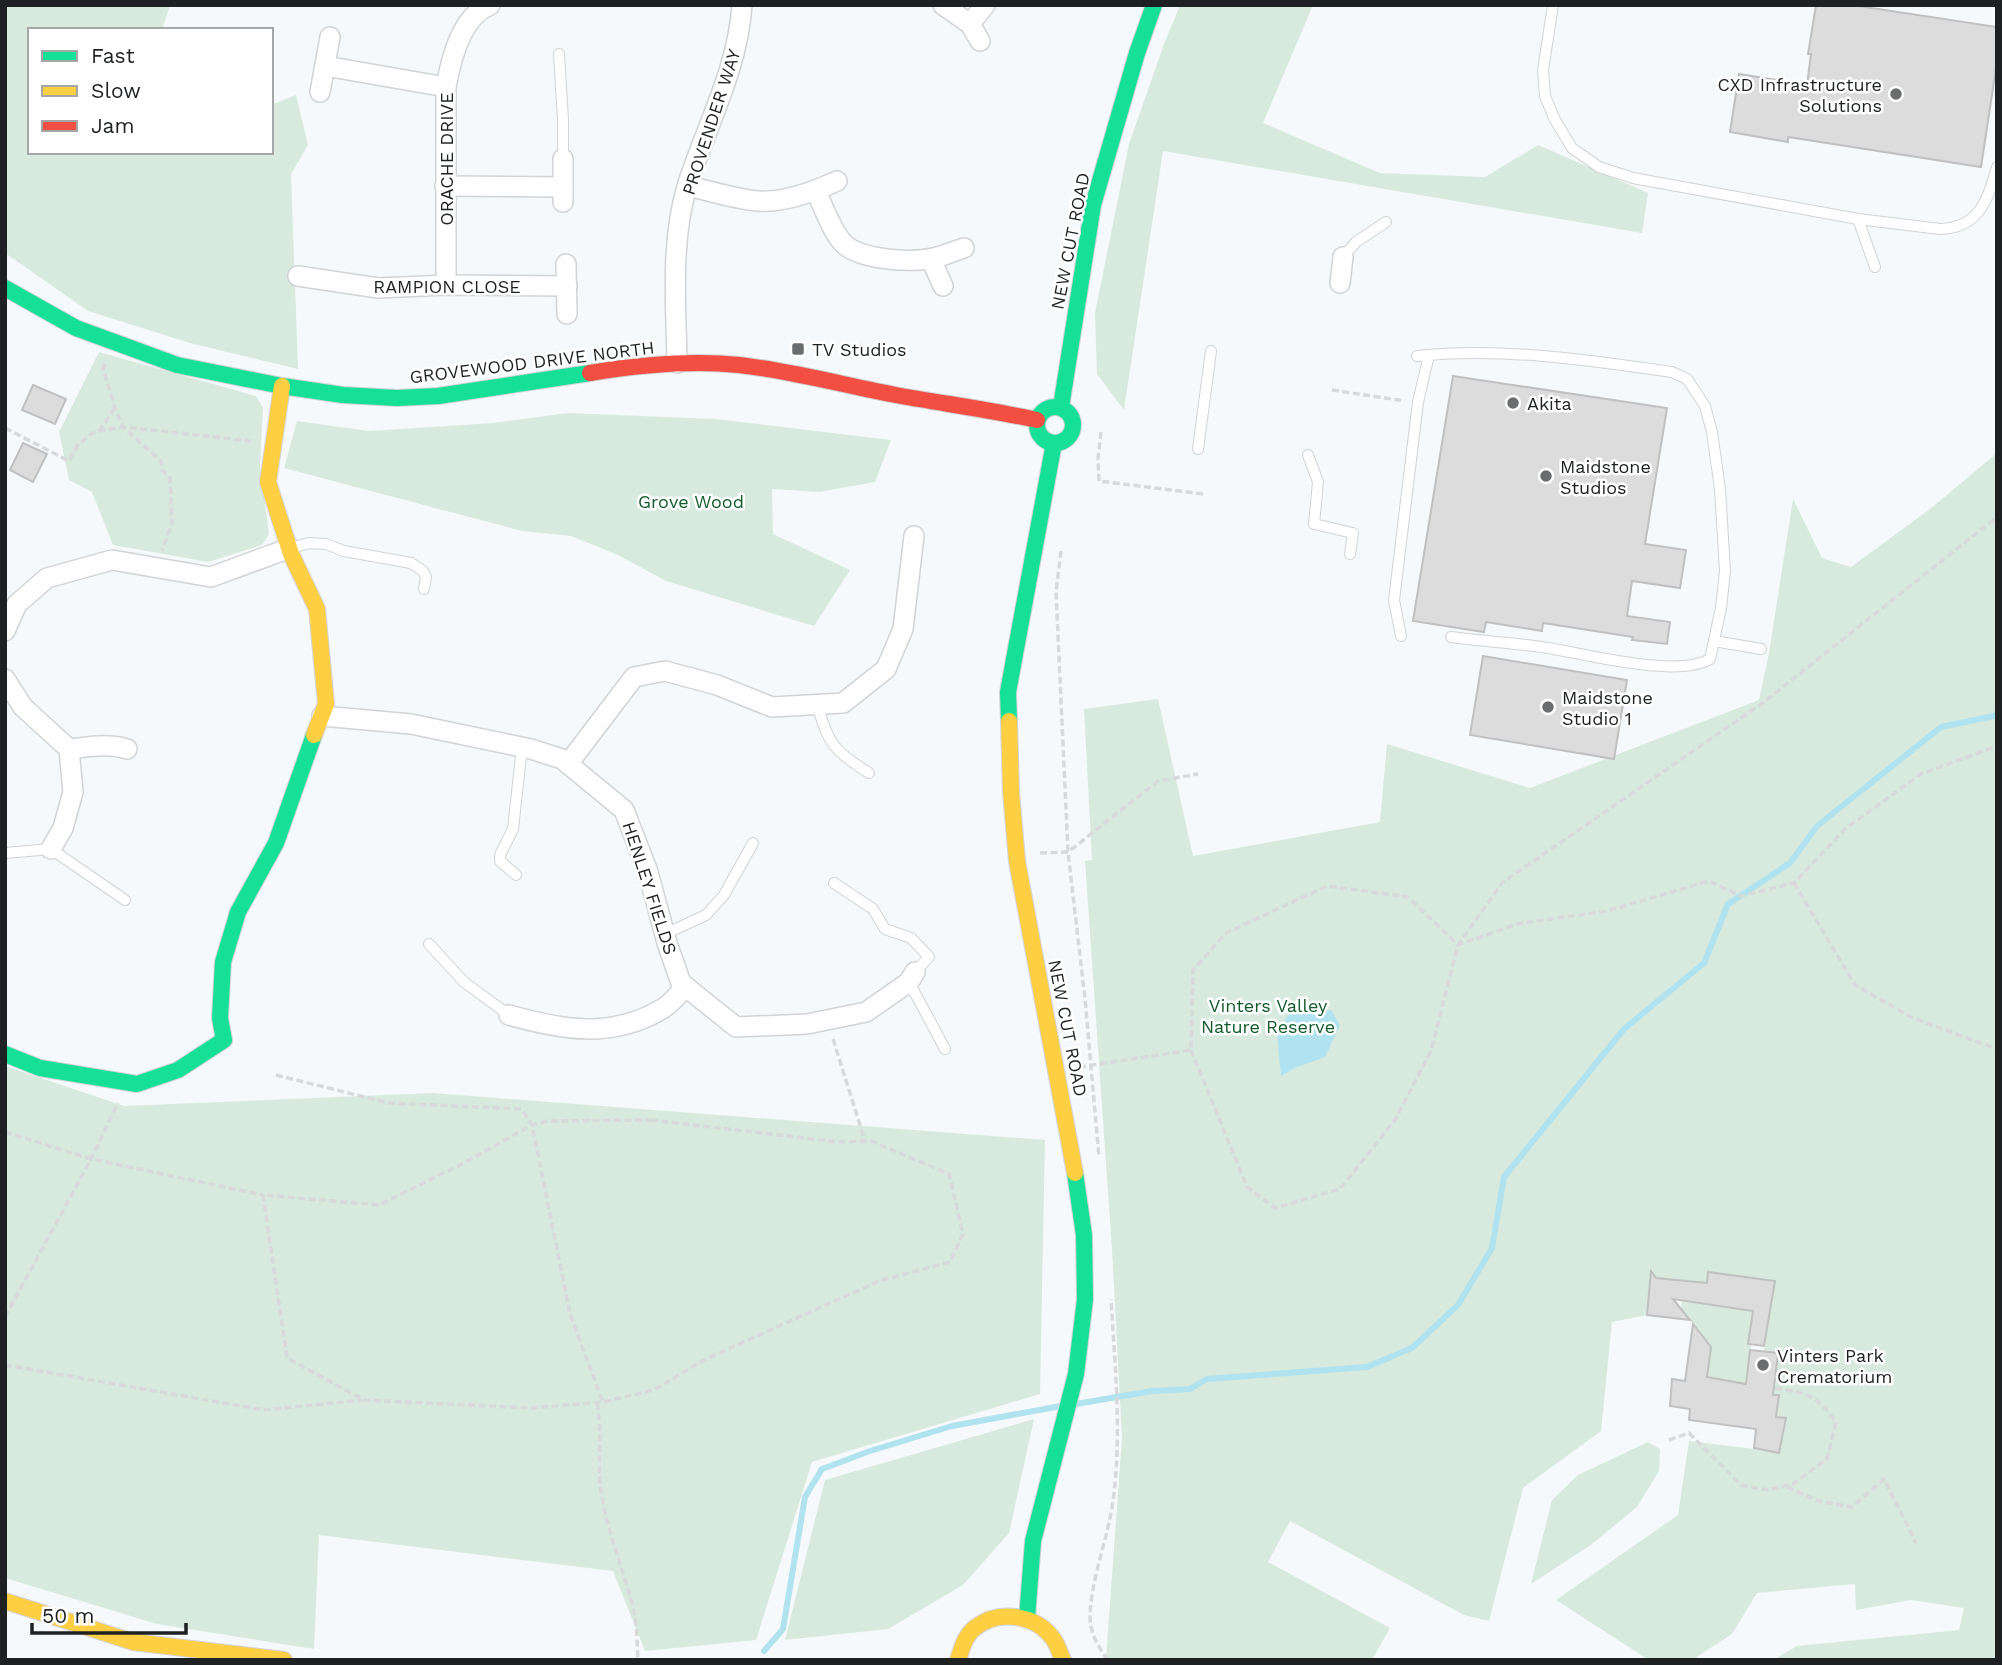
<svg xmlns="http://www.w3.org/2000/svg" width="2002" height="1665" font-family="'Work Sans',sans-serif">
<rect width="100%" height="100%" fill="#f6f9fc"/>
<g fill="#d8eade">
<polygon points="5,5 170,5 162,30 30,30 30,152 271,152 271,105 296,95 308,145 291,174 298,369 190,343 88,311 5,253"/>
<polygon points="1180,5 1313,5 1263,123 1380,173 1485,177 1538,145 1648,193 1642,233 1163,151 1124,410 1097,374 1095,313 1129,144 1164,44"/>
<polygon points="99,352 256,396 263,408 260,466 269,534 262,545 208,562 113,545 92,492 69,480 59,432"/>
<polygon points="568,413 715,419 891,440 875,482 819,492 772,489 773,534 850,570 814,626 666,581 618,555 571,536 522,531 284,468 297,421 369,431 494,423"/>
<polygon points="1997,453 1997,1660 1773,1660 1797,1646 1959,1630 1964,1608 1911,1600 1856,1610 1855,1584 1757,1593 1732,1634 1692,1660 1649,1660 1556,1600 1678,1515 1689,1441 1779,1452 1786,1418 1776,1417 1779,1396 1773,1395 1778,1354 1764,1351 1774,1281 1709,1272 1704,1304 1722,1306 1755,1296 1748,1344 1751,1345 1746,1384 1707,1377 1711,1347 1681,1309 1684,1281 1651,1277 1647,1315 1612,1322 1601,1431 1523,1488 1489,1621 1464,1615 1290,1521 1268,1562 1390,1628 1372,1660 1109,1660 1106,1658 1122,1438 1112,1250 1085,861 1092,860 1084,709 1158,699 1193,856 1380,822 1387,744 1530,788 1759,700 1769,653 1793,499 1822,558 1851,567 1930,509"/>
<polygon points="5,1066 124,1106 433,1093 1045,1140 1040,1394 812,1462 756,1640 645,1651 613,1571 319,1535 314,1649 157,1624 5,1578"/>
<polygon points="1034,1419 1009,1533 963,1585 888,1629 785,1640 825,1480"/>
<polygon points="1648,1442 1660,1449 1659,1471 1637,1507 1592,1544 1531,1584 1552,1500 1578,1475"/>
</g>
<polygon fill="#b0e2ef" points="1331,1010 1340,1025 1325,1057 1295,1068 1281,1076 1277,1035 1290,1012"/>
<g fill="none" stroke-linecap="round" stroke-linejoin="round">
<g stroke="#b0e2ef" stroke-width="6">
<polyline points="1076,1404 1152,1391 1190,1389 1207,1379 1367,1367 1412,1348 1458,1305 1492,1248 1504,1177 1624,1029 1704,963 1728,904 1790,863 1817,826 1941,727 1994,716 1997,713"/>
<polyline points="764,1651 783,1629 805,1497 822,1469 870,1451 952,1426 1061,1406"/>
</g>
</g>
<g fill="#dcdcdd" stroke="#c0c0c0" stroke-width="2">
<polygon points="1816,5 1852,5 1997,27 1997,62 1981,167 1788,137 1788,142 1730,132 1739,74 1807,85 1811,54 1808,54"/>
<polygon points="1453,376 1667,408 1645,544 1686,550 1680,588 1632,581 1627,616 1670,622 1667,644 1632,640 1633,637 1543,623 1542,631 1486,622 1484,632 1413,621"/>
<polygon points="33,385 66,399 55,424 22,410"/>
<polygon points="23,443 47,454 33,482 10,470"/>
<polygon points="1483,656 1627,680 1614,759 1470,735"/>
<polygon points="1651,1271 1656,1278 1707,1283 1708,1272 1775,1281 1764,1346 1748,1344 1753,1311 1673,1299 1690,1320 1647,1315"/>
<polygon points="1693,1324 1711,1347 1707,1377 1746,1384 1750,1350 1778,1353 1773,1395 1779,1395 1776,1417 1786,1418 1779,1453 1754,1448 1756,1429 1689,1420 1690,1409 1670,1406 1672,1379 1685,1381"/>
</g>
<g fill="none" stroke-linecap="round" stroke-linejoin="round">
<defs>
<g id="lane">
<path d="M1553 5 1543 70 1545 96 1555 120 1572 148 1599 167 1633 178 1858 219 1940 229C1979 228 1988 200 1997 167"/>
<polyline points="559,54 563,120 563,159"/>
<polyline points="1858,219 1875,267"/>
<polyline points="1343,257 1356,242 1386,222"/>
<path d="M1417 356C1502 347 1589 360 1672 372L1687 379 1705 406 1712 432 1720 489 1725 571 1721 608 1710 659C1676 679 1583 653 1542 647 1512 643 1481 641 1451 637"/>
<polyline points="1198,449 1211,351"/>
<polyline points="1308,455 1318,482 1314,524 1353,533 1350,554"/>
<polyline points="291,548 309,543 326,544 344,551 411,563 423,571 426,577 424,589"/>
<polyline points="1401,636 1394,600 1418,402 1429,355"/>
<polyline points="1714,641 1761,649"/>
<path d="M817 704C829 746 834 750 869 773"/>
<polyline points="5,853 51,849 125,900"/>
<polyline points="516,875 500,861 500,855 513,829 522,747"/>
<polyline points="834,883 873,909 885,929 911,938 929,957 915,972"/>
<polyline points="665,934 706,915 724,895 753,843"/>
<polyline points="429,944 464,982 509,1015"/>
<polyline points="909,982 945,1049"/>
</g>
<g id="street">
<polyline points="943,5 970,24 980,41"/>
<polyline points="970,24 985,5"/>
<polyline points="325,66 446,87"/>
<polyline points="320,92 330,37"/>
<polyline points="445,186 563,187"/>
<path d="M688 186C711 191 734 199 758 201 784 203 813 192 837 181"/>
<path d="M816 191C823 206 832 232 844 244 861 260 911 263 933 258 944 256 954 251 964 248"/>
<polyline points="563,202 563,159"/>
<polyline points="931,259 943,286"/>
<polyline points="566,264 567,314"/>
<polyline points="298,276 378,288 446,285 567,286"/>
<polyline points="1340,283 1343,257"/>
<path d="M446 285V87C451 59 461 16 490 5"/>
<path d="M677 363C676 304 670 241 688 183 707 125 738 68 742 5"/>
<polyline points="5,631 17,604 47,578 112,560 211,577 290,548"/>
<polyline points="5,679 23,707 69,749 73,792 63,828 51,849"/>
<polyline points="322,716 411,724 531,749 562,759 624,810 648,872 667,943 681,983 736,1027 807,1024 866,1012 909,982 915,972"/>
<path d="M69 749C89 747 108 743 127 749"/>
<polyline points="568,764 634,677 665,671 717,685 772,707 843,703 886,669 903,629 914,536"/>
<path d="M509 1015C562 1030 612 1039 662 1009 671 1004 678 994 686 987"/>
</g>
<g id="fast">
<polyline points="5,288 76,328 177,365 282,386 343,395 397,398 438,396 590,373"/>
<circle cx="1055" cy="425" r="18"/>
<polyline points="1061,407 1093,205 1137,53 1154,5"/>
<polyline points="1009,721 1008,692 1054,443"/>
<polyline points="5,1054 40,1068 137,1084 178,1070 224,1040 220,1018 223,962 238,912 276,843 314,735"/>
<polyline points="1027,1618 1033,1541 1076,1374 1085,1299 1084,1235 1075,1173"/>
</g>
<g id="slow">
<polyline points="282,386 268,482 291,554 317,609 326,704 314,735"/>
<polyline points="1009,721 1011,792 1017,861 1075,1173"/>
<polyline points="5,1601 133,1642 284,1660"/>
<path d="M958 1660C962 1648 965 1635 976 1627 1000 1609 1037 1615 1054 1640 1058 1646 1060 1654 1063 1660"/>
</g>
<path id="jam" d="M590 373C639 365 689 360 739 365 793 371 847 386 901 396 946 404 992 410 1037 420"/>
</defs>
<use href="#lane" stroke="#d1d3d6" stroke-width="12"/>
<use href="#street" stroke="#d1d3d6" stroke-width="22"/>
<use href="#fast" stroke="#d1d3d6" stroke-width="18"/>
<use href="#slow" stroke="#d1d3d6" stroke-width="18"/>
<use href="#jam" stroke="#d1d3d6" stroke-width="18"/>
<g stroke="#d7d9da" stroke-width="3.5" stroke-dasharray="7 3.5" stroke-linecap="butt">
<polyline points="105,364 103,369 115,408 123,427 161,461 162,470 170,478 172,523 162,551"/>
<polyline points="1332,390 1405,401"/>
<polyline points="5,428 69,461 77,446 91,434 99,431 123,427 251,441"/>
<polyline points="99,431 115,408"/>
<polyline points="1101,432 1098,459 1099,481 1203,494"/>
<polyline points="1061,551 1056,592 1068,852 1085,999 1099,1157"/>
<polyline points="1040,853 1068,852 1158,781 1198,774"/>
<polyline points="1794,883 1855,985 1913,1018 1997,1049"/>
<polyline points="833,1039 865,1141"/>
<polyline points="1191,1050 1247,1187 1275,1208 1340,1189 1395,1120 1431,1051 1458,945 1502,883 1764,702 1997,517"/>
<polyline points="1079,1067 1191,1050 1193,970 1226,933 1327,886 1408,897 1458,945 1517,924 1607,911 1709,881 1741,896 1794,883 1845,829 1921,774 1997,746"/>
<polyline points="276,1075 389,1103 521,1109 532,1125 570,1314 603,1402"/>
<polygon points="651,1120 838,1142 871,1141 949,1174 963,1234 950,1262 879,1281 704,1360 654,1390 603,1402 530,1408 364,1400 287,1358 263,1195 379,1205 460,1165 532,1125 548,1121"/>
<polyline points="5,1132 91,1159 263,1195"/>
<polyline points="5,1317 91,1159 118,1103"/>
<polyline points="5,1365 264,1410 362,1400"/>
<path d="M597 1403C603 1435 596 1466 602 1498 609 1537 625 1573 634 1612 637 1627 637 1644 638 1660"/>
<path d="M1669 1440 1689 1433 1741 1485 1768 1490 1793 1484 1827 1459 1836 1422C1815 1394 1808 1393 1774 1388"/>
<polyline points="1787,1487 1818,1501 1852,1507 1884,1479 1916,1543"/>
<path d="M1108 1660C1098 1647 1090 1633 1090 1616 1091 1579 1108 1538 1113 1501 1122 1434 1115 1366 1111 1299"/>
</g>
<use href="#lane" stroke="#fefeff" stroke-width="10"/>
<use href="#street" stroke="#fefeff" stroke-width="19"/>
<use href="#fast" stroke="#16e098" stroke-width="16"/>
<use href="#slow" stroke="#ffcf43" stroke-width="16"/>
<use href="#jam" stroke="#f24e42" stroke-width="16"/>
</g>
<g fill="#6a6c6e" stroke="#fff" stroke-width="2.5">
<circle cx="1896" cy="94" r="7"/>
<rect x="791" y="342" width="14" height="14" rx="3.5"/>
<circle cx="1513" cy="403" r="7"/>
<circle cx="1546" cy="476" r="7"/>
<circle cx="1548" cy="707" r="7"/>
<circle cx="1763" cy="1365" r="7"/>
</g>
<g text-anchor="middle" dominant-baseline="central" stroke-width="5" stroke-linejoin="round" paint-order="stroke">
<g font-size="18" fill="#1e2022" stroke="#fff" text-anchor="start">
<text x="1882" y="84" text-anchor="end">CXD Infrastructure<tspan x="1882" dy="21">Solutions</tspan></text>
<text x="812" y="349">TV Studios</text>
<text x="1527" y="403">Akita</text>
<text x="1560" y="466">Maidstone<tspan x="1560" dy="21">Studios</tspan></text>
<text x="1562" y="697">Maidstone<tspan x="1562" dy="21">Studio 1</tspan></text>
<text x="1777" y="1355">Vinters Park<tspan x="1777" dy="21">Crematorium</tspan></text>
</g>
<g font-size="18" fill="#1e2022" stroke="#fff">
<text transform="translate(711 122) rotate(-72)">PROVENDER WAY</text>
<text transform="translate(446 159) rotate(-90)">ORACHE DRIVE</text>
<text transform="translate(1070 241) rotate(-79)">NEW CUT ROAD</text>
<text x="447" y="286">RAMPION CLOSE</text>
<text transform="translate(532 362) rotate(-7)">GROVEWOOD DRIVE NORTH</text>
<text transform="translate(650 888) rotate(72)">HENLEY FIELDS</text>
<text transform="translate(1068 1028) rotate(79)">NEW CUT ROAD</text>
</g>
<g font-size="18" fill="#115a2a" stroke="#fff">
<text x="691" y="501">Grove Wood</text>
<text x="1268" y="1005">Vinters Valley<tspan x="1268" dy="21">Nature Reserve</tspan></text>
</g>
</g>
<rect width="2002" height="1665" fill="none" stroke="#1e2022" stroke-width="14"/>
<rect x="28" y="28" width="245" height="126" fill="#ffffff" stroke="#a5a6a7" stroke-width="2"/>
<rect x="42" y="51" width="35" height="10" fill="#16e098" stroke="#a5a6a7" stroke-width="2"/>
<text x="91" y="63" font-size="21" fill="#1e2022">Fast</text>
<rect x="42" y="86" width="35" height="10" fill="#ffcf43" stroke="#a5a6a7" stroke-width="2"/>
<text x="91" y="98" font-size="21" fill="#1e2022">Slow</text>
<rect x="42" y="121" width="35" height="10" fill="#f24e42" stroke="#a5a6a7" stroke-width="2"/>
<text x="91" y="133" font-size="21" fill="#1e2022">Jam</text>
<path d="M32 1623v10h154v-10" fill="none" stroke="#1e2022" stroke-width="3.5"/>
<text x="42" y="1623" font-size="21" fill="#1e2022" stroke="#ffffff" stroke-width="5" paint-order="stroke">50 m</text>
</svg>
